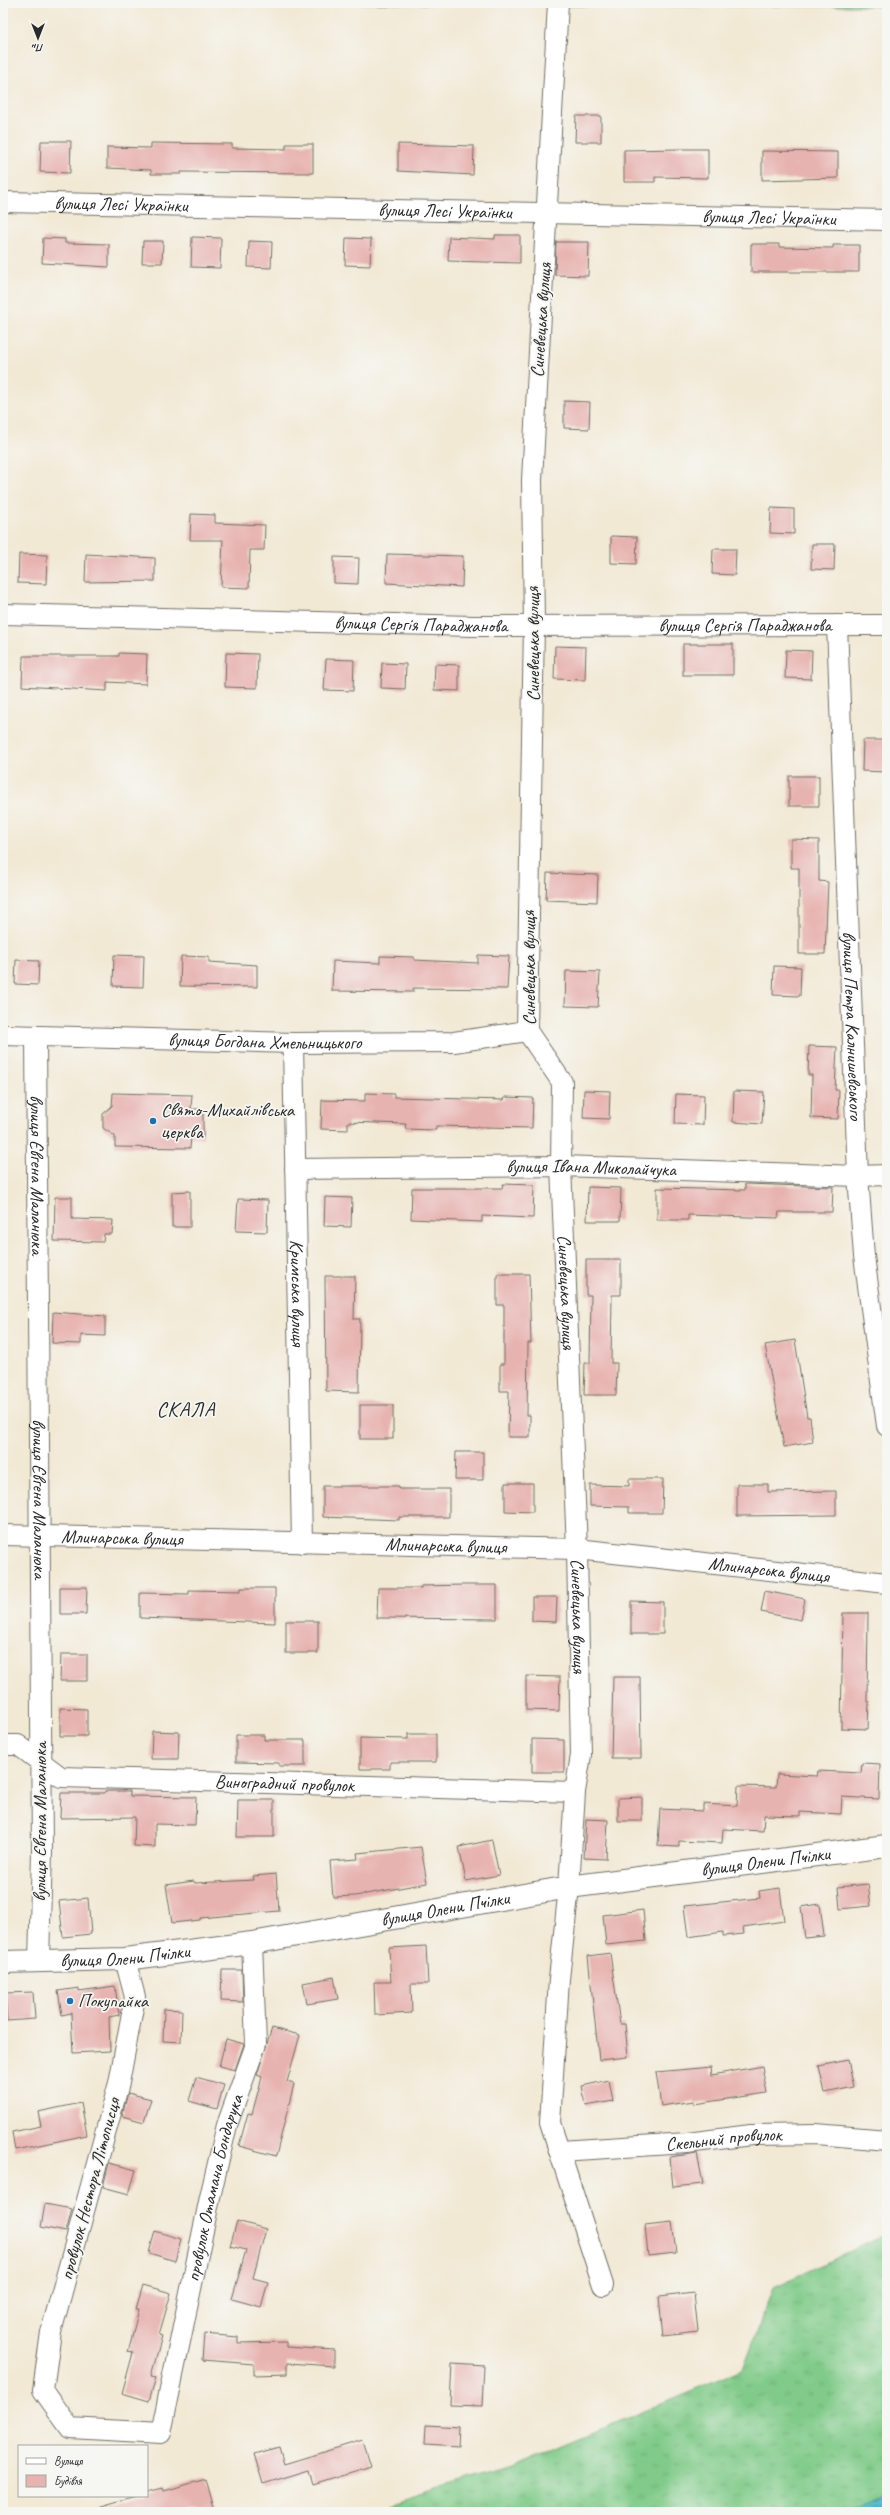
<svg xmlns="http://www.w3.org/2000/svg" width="890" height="2515" font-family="Caveat,sans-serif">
<defs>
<pattern id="grass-tufts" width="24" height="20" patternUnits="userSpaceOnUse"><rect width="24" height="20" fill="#80cb89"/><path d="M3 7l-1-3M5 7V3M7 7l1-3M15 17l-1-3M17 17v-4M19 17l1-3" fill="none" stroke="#6fae76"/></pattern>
<pattern id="water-rules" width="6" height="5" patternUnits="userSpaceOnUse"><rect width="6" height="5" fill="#56c0d2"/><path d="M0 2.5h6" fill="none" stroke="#479cab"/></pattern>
</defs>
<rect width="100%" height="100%" fill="#f6f6f2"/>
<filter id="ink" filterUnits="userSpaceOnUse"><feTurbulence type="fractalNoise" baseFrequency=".025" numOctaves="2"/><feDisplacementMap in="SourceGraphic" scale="8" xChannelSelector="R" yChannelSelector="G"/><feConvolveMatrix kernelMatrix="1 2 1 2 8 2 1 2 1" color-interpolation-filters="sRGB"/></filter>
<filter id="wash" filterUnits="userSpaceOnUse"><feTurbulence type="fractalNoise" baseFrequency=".012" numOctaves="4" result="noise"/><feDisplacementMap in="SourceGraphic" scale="16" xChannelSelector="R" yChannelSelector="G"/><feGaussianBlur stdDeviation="0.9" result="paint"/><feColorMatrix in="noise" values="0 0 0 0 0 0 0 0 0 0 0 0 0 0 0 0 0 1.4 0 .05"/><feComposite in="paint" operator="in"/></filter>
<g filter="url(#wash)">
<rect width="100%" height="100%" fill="#f2e9d5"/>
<g fill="url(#grass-tufts)" stroke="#567b5a">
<polygon points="344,3 887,3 887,6 590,6"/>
<polygon points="887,2234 887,2490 835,2512 366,2512 510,2467 743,2370 774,2287"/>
</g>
<polygon fill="url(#water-rules)" stroke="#40767e" points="887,2490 887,2512 835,2512"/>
<g id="blocks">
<g fill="#e7b3b0">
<polygon points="576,116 601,116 601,142 575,142"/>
<polygon points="41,141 71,141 70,173 40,172"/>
<polygon points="151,143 232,144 232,148 286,149 286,144 313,144 313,173 181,172 181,174 151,174 151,170 107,168 107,147 151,148"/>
<polygon points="398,144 474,146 473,175 398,171"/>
<polygon points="680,149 708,149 708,178 655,177 655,182 624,182 624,150"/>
<polygon points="762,151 838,152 838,178 762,180"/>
<polygon points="495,235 520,235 520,263 448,261 449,237 495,239"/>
<polygon points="192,237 221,238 220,268 191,267"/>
<polygon points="43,238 65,239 65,243 109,244 109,267 42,263"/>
<polygon points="346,238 371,239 370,266 345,265"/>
<polygon points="143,241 163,241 162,263 142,263"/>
<polygon points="249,241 272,242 271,268 248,267"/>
<polygon points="556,242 589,242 588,276 555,275"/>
<polygon points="751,244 779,244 779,247 833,248 833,245 859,245 859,272 751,272"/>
<polygon points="564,401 590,402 589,429 564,428"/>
<polygon points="771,508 794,509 794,534 770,533"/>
<polygon points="191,514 215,515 215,523 265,525 264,550 250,550 249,588 221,587 223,540 190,540"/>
<polygon points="611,536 637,537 636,564 611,563"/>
<polygon points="812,544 835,544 834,570 811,569"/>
<polygon points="713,549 736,549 735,575 712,574"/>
<polygon points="19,554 47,555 46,584 18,583"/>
<polygon points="86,554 155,558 155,581 85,582"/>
<polygon points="387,554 463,556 462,587 386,583"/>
<polygon points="334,557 359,558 358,584 334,583"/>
<rect x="683" y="644" width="50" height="31"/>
<polygon points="555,646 586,647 585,680 554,679"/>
<polygon points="786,650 812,651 811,679 785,678"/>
<polygon points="119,653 147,654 146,684 107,682 107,691 22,686 23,656 119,656"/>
<polygon points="226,653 258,654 257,688 225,687"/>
<polygon points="326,659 354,660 353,691 324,690"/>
<polygon points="382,663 406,664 405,689 381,688"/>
<polygon points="435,664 459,665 459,691 434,690"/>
<polygon points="863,740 887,740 887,772 862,771"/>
<rect x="789" y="776" width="30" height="30"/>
<polygon points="791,839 819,840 819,881 828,882 825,954 799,954 799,868 791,868"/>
<polygon points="547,873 598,875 597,902 546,900"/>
<polygon points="114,955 144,956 143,987 113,986"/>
<polygon points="478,955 509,956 507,989 413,988 413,992 332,991 333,961 380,963 380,956 414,957 414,960 478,963"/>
<polygon points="181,956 209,957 209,962 257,965 257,987 180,986"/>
<polygon points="16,960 39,961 38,985 15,984"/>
<polygon points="774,966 801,967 800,996 773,995"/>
<polygon points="566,971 600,972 598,1007 565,1006"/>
<polygon points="809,1046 837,1047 835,1090 839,1090 838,1119 811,1118 812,1075 808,1075"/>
<polygon points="584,1090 610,1091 609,1119 583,1118"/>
<polygon points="734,1091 764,1092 762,1124 733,1122"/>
<polygon points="113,1093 192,1095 191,1109 203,1109 203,1138 191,1137 190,1148 115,1147 115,1136 103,1128 103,1114 112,1106"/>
<polygon points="365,1093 394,1094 394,1097 504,1100 505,1097 533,1098 532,1128 436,1126 436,1130 405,1129 406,1124 348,1122 348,1130 321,1129 322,1100 365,1101"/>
<polygon points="676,1094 704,1095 703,1125 675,1124"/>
<polygon points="503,1184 534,1185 533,1218 482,1216 482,1222 411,1219 412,1188 502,1188"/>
<polygon points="745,1184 833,1187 832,1212 779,1212 778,1218 688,1215 688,1220 657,1220 657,1188 745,1190"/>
<polygon points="588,1187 621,1188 620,1221 587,1221"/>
<polygon points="190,1191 190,1227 172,1227 172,1192"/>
<polygon points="55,1197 72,1197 72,1219 113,1220 112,1234 104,1234 103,1242 54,1241"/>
<polygon points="325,1197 352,1198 351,1227 324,1226"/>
<polygon points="238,1199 268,1200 267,1232 236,1231"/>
<polygon points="586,1260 621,1260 621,1295 612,1295 611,1363 617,1363 616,1395 584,1395 585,1363 590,1363 591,1295 586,1295"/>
<polygon points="497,1274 529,1274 531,1343 528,1343 527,1415 530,1415 530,1437 508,1437 509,1391 500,1391 500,1364 504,1364 504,1305 497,1305"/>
<polygon points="325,1276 355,1276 354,1319 360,1319 359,1392 326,1391"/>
<polygon points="53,1312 105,1316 105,1336 81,1335 81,1344 52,1343"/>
<polygon points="795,1340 807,1417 810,1417 813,1442 784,1447 765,1345"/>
<rect x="360" y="1405" width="33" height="34"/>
<polygon points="456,1452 483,1452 483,1480 455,1480"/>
<polygon points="629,1479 663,1479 662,1513 629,1513 629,1507 590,1506 590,1485 629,1486"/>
<polygon points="505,1483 533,1483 533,1512 505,1511"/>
<polygon points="737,1484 768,1484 768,1492 836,1491 836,1515 737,1516"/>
<polygon points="323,1486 399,1486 399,1489 449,1489 449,1517 399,1517 399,1520 323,1517"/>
<polygon points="463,1585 497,1585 497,1619 377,1618 378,1588 421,1588 421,1586"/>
<polygon points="60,1587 87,1587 86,1614 60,1614"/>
<polygon points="241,1588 275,1588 275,1623 140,1618 140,1593 189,1594 189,1590 241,1591"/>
<polygon points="765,1591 805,1599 801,1620 761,1612"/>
<polygon points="532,1597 557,1597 556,1622 532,1621"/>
<polygon points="631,1601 663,1602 663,1634 631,1634"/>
<polygon points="843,1613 868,1613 867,1701 869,1701 868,1729 841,1728"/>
<rect x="286" y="1621" width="32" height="32"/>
<polygon points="61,1654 87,1654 87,1681 60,1681"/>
<polygon points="526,1676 560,1677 559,1711 526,1710"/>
<polygon points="613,1677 640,1677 641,1758 611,1758"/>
<polygon points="60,1708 87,1709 87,1736 60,1736"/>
<polygon points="152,1731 179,1732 178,1759 151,1759"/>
<polygon points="408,1734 436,1734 436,1762 390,1762 390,1769 360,1769 360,1738 408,1739"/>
<polygon points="236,1735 264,1735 264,1740 305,1740 305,1766 279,1766 279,1763 236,1762"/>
<polygon points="532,1739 564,1740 564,1772 532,1772"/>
<polygon points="862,1763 880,1764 879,1799 842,1797 841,1814 800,1812 800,1816 764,1815 763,1831 723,1829 722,1843 679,1841 679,1847 658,1846 660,1809 703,1811 703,1804 737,1806 738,1786 776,1787 777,1774 817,1776 818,1771 861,1773"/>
<polygon points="105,1791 130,1791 130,1796 196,1797 195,1825 155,1824 155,1847 134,1846 135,1817 60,1818 61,1793 105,1793"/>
<polygon points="642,1797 642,1821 618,1821 618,1798"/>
<polygon points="238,1800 274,1800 274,1837 237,1837"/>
<polygon points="586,1819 608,1820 606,1859 584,1858"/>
<polygon points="492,1840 499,1875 466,1881 459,1847"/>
<polygon points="421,1847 427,1883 355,1896 333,1897 330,1861 358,1859 357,1853"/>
<polygon points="276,1874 279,1911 200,1918 200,1920 172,1923 166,1885 194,1881 195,1883 254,1880 253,1876"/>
<polygon points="868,1884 871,1906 840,1909 838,1887"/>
<polygon points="780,1888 784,1921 743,1927 744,1934 723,1936 723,1932 688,1937 684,1906 760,1898 759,1891"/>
<polygon points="88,1898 91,1934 63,1937 59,1901"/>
<polygon points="820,1904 824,1936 805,1938 801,1907"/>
<polygon points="643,1910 646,1941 606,1945 603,1915"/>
<polygon points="426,1946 428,1984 411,1984 412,2013 375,2015 374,1982 391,1982 389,1948"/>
<polygon points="610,1953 620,2024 625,2024 628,2057 599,2060 588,1956"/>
<polygon points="222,1970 242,1970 243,2002 221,2001"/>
<polygon points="334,1977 338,1999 307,2004 303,1983"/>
<polygon points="115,1986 119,2015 109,2017 110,2051 73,2053 71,2013 62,2015 58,1991 79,1988 79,1991"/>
<polygon points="33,1992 35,2019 7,2021 5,1993"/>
<polygon points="164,2009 182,2010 181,2042 163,2041"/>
<polygon points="272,2028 300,2035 287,2082 294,2084 276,2156 239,2146 248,2113 252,2114 262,2077 257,2075"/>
<polygon points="226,2039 244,2044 235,2070 219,2066"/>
<polygon points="848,2060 854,2087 825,2093 819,2066"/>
<polygon points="762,2066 767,2093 694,2104 694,2101 661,2106 656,2072 711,2067 712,2075"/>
<polygon points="196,2077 224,2085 217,2109 189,2101"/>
<polygon points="609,2080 613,2101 586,2106 582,2086"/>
<polygon points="128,2093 151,2099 144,2122 122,2116"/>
<polygon points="81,2103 87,2135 15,2150 12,2132 41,2126 38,2112"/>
<polygon points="697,2153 703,2184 673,2187 670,2157"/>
<polygon points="109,2163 136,2170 129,2194 103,2187"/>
<polygon points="45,2204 72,2209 66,2232 41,2227"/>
<polygon points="237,2221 266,2229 253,2278 268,2282 261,2307 232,2299 246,2250 230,2246"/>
<polygon points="672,2222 676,2253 648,2256 645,2225"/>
<polygon points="155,2231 181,2239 175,2261 149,2253"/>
<polygon points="143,2285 171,2293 159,2335 162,2336 151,2376 156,2377 149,2401 122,2393 133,2353 128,2352 139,2309 136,2309"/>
<polygon points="694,2293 698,2332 663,2336 659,2297"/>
<polygon points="204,2334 238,2337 238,2343 286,2342 286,2347 334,2350 334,2366 287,2363 287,2374 254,2375 254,2364 202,2360"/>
<polygon points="452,2363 484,2365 482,2406 450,2405"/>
<polygon points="426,2425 459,2427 458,2447 425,2445"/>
<polygon points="363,2440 371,2466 313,2484 309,2470 263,2484 254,2454 279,2447 284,2464"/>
<polygon points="206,2479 215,2512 99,2512 98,2508 139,2496 147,2496 147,2492 163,2488 164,2491"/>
</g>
</g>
</g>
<g filter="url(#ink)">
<use href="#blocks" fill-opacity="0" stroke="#716e66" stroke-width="1"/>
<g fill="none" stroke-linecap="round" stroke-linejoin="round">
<defs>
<g id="minor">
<path id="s1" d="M558 3 532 480 534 624 527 1031 562 1082 561 1166 577 1549 581 1755 575 1792 569 1887 559 1979 550 2123 603 2285"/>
<path id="s2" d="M3 202 887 220"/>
<path id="s3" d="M3 614 472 626 887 625"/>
<path id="s4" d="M837 625 858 1176 864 1256 887 1426"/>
<path id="s5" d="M3 1035 293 1043 454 1042 527 1031"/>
<path id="s6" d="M36 1036 42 1852 39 1961"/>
<path id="s7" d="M293 1043 302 1543"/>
<path id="s8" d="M295 1169 561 1166 858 1176 887 1175"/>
<path id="s9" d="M3 1535 577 1549 887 1583"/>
<path id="s10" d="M3 1745H18L61 1777 575 1792"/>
<path id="s11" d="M125 1959 135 1997 119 2083 51 2332 43 2390 70 2428 161 2433 210 2197 227 2125 256 2044 252 1943"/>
<path id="s12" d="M560 2151 687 2143 751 2135 816 2134 887 2140"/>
</g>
<g id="tertiary">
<path id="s13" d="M3 1962 125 1959 252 1943 569 1887 887 1846"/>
</g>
</defs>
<use href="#minor" stroke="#716e66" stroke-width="22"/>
<use href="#tertiary" stroke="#716e66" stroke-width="24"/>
<use href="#minor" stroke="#fff" stroke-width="20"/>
<use href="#tertiary" stroke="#fff" stroke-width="22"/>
</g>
</g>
<g fill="#1f6fb2" stroke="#f6f6f2" stroke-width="1.5">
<circle cx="153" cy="1121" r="4"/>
<circle cx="70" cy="2001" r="4"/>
</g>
<g text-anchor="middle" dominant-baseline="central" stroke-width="3.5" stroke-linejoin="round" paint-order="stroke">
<g font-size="19" fill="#2b2b2b" stroke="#f6f6f2">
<text stroke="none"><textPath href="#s2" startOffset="118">вулиця Лесі Українки</textPath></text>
<text stroke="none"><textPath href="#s2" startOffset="442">вулиця Лесі Українки</textPath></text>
<text stroke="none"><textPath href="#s2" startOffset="766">вулиця Лесі Українки</textPath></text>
<text transform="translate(541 320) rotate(-86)">Синевецька вулиця</text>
<text stroke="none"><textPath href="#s3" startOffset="418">вулиця Сергія Параджанова</textPath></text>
<text stroke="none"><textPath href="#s3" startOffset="742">вулиця Сергія Параджанова</textPath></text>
<text transform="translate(533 644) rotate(-90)">Синевецька вулиця</text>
<text transform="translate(529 968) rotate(-90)">Синевецька вулиця</text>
<text stroke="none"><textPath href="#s4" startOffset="401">вулиця Петра Калнишевського</textPath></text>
<text stroke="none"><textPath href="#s5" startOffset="262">вулиця Богдана Хмельницького</textPath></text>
<text stroke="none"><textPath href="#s8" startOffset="296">вулиця Івана Миколайчука</textPath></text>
<text stroke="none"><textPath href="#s6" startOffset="139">вулиця Євгена Маланюка</textPath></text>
<text stroke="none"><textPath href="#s7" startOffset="250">Кримська вулиця</textPath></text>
<text stroke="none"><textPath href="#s1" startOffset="1301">Синевецька вулиця</textPath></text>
<text stroke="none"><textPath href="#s6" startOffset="463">вулиця Євгена Маланюка</textPath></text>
<text stroke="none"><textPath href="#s9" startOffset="119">Млинарська вулиця</textPath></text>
<text stroke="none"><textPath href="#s9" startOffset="443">Млинарська вулиця</textPath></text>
<text stroke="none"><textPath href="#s9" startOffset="767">Млинарська вулиця</textPath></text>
<text stroke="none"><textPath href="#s1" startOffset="1625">Синевецька вулиця</textPath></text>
<text stroke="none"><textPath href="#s10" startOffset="292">Виноградний провулок</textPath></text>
<text transform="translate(40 1822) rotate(-90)">вулиця Євгена Маланюка</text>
<text stroke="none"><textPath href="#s13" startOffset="770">вулиця Олени Пчілки</textPath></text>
<text stroke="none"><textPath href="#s13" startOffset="446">вулиця Олени Пчілки</textPath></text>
<text stroke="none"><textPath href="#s13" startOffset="122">вулиця Олени Пчілки</textPath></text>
<text stroke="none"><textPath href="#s12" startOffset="164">Скельний провулок</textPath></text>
<text stroke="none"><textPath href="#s11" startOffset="832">провулок Отамана Бондарука</textPath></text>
<text transform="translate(90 2189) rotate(-75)">провулок Нестора Літописця</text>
</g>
<g font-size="19" fill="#2b2b2b" stroke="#f6f6f2" text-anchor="start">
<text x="161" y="1110">Свято-Михайлівська<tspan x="161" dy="22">церква</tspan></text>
<text x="78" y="2001">Покупайка</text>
</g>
<g font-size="21" letter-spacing="1" fill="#2b2b2b" stroke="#f6f6f2">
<text x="186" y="1409">СКАЛА</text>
</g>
</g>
<rect width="890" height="2515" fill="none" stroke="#f6f6f2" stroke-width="16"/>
<rect x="18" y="2445" width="130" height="52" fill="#f6f6f2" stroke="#a5a5a2"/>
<rect x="26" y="2458" width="20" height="6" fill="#ffffff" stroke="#a5a5a2"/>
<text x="54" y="2465" font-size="12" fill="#2b2b2b">Вулиця</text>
<rect x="26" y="2475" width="20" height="12" fill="#e7b3b0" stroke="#a5a5a2"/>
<text x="54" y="2485" font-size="12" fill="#2b2b2b">Будівля</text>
<g transform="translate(38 38) rotate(180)" stroke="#f6f6f2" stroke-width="3" paint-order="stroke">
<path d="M0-3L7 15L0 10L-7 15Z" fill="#2b2b2b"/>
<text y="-6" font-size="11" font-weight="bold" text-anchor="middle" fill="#2b2b2b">Пн</text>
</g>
</svg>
